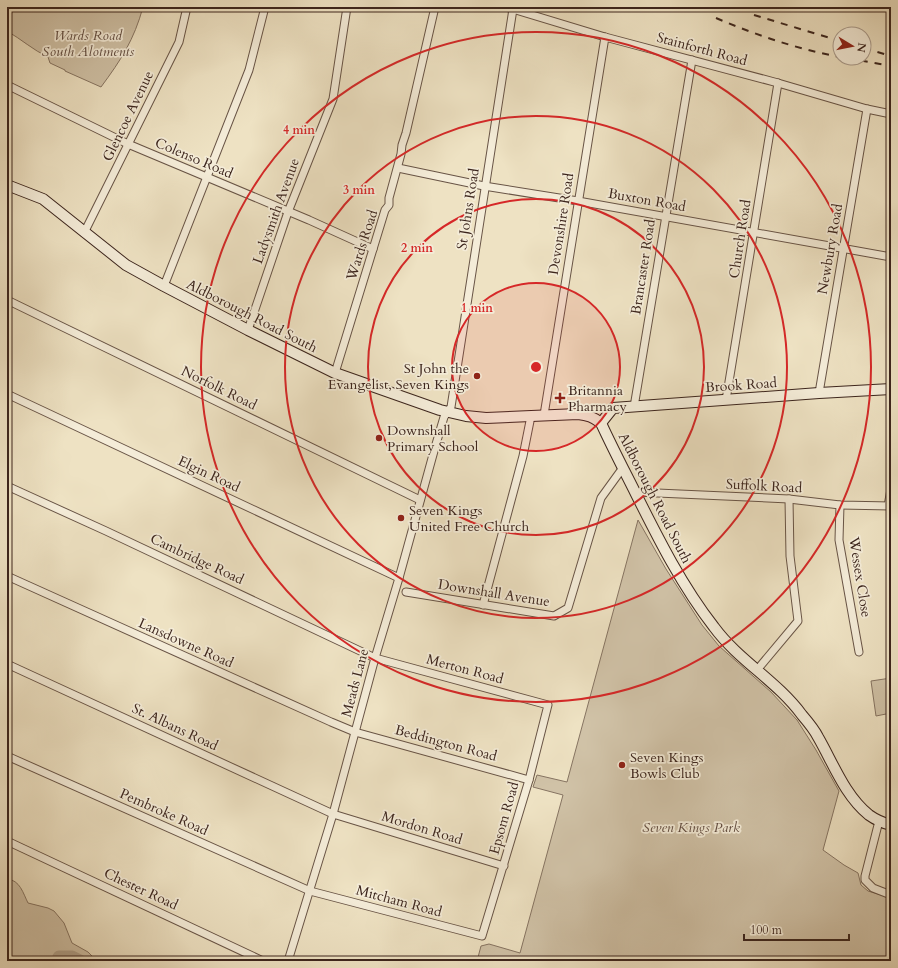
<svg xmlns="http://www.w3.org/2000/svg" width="898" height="968" font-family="Cardo,serif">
<rect width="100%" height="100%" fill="#eee2c3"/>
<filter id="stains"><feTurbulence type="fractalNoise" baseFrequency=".005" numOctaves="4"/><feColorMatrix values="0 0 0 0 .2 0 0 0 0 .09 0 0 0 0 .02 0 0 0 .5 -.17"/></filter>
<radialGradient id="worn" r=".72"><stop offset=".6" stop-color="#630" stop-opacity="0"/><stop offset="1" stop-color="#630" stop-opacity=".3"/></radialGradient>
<g fill="#d0c2a7" stroke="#867462">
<path d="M14 7H143C134 40 121 60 101 87L65 71V70L50 63 48 57C33 50 21 39 7 31V26Z"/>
<polygon points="638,520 666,569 702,625 719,646 771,692 797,720 816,750 839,791 823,850 844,865 858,873 861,885 868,891 891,898 891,961 477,961 481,946 489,944 520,953 563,795 533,787 537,775 567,782"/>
<polygon points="891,678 891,713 876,716 871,681"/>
<path d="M7 879C20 880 23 893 28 903L48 908 54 911 64 923 72 943 88 952 97 961H7Z"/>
</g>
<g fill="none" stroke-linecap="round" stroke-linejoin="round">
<polyline stroke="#b1a28b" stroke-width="13" points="59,957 72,957 80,961"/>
<defs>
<g id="street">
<polyline points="506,7 605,37 778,83 867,109 891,114"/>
<polyline points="7,85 128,144 309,220 373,249"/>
<polyline points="398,168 484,186 578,201 891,257"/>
<polyline points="84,233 179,42 187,7"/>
<polyline points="164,286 249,70 265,7"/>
<polyline points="7,300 420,500"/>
<polyline points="248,330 288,212 333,99 347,7"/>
<polyline points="335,373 385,210 389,205 389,198 401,154 402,145 406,133 435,7"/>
<polyline points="819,393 867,109"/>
<polyline points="7,394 399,578"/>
<polyline points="726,400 778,83"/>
<polyline points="634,407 692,60"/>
<polyline points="544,415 605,37"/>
<polyline points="7,486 106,531 375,658 548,705 529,780 482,936 310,891 7,756"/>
<polyline points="635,492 789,499 840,505 891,506"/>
<polyline points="840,505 839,540 859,652"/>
<polyline points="888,506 891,489"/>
<polyline points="7,576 331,722 355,732 529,780"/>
<polyline points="406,592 554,616 568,608 601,498 622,469"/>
<polyline points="483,605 523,456 531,416"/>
<polyline points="7,664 333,814 504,866"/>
<polyline points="757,670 798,621 790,556 789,499"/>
<polyline points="879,821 865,876 865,880 873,888 891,895"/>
<polyline points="7,841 263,961"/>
<polyline points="288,961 333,814 375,658 399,578 434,451 444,417 451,407 513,9"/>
</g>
<g id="secondary">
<path d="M7 185 43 199 126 265 164 286 248 330 335 373 440 410 466 416 486 418 578 414C588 415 593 417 601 423 612 447 624 470 636 494 659 540 682 586 714 627 739 661 777 681 802 715 808 722 814 729 818 737 833 763 845 796 869 815 876 820 883 823 891 825"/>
<polyline points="601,423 613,408 819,393 891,389"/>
</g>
</defs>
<use href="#street" stroke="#685446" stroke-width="9"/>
<use href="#secondary" stroke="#3c251d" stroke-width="12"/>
<use href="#street" stroke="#f4ecd8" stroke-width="7"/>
<use href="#secondary" stroke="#f4ecd8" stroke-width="10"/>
<g stroke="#3c251d" stroke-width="2" stroke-dasharray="7 7" stroke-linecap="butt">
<polyline points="754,15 840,41"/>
<path d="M716 18C756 35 797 49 840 57"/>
<polyline points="864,48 891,56"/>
<polyline points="847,58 891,66"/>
</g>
</g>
<circle cx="536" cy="367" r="84" fill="#d62828" fill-opacity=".12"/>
<g fill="none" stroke="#d62828" stroke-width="2">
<circle cx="536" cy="367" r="84"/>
<circle cx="536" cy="367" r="168"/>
<circle cx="536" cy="367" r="251"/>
<circle cx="536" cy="367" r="335"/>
</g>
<g fill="#8f2418" stroke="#f4ecd8" stroke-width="1.5">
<circle cx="477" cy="376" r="4"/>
<path d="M558 392h4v4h4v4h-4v4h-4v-4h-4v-4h4z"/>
<circle cx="379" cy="438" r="4"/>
<circle cx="401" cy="518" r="4"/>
<circle cx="622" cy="765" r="4"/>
</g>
<g text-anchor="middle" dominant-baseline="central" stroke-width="3.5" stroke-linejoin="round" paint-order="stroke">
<g font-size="14" font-style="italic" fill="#614c40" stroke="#f4ecd8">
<text x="88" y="35">Wards Road<tspan x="88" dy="16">South Alotments</tspan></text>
<text x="691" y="827">Seven Kings Park</text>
</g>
<g font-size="14" fill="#3c251d" stroke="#f4ecd8">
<text transform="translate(702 49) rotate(15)">Stainforth Road</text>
<text transform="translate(128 116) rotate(-64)">Glencoe Avenue</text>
<text transform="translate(194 158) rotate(23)">Colenso Road</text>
<text transform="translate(647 200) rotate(10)">Buxton Road</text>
<text transform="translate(468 209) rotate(-81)">St Johns Road</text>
<text transform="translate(276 211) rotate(-70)">Ladysmith Avenue</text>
<text transform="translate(561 224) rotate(-81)">Devonshire Road</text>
<text transform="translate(740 239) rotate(-81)">Church Road</text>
<text transform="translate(362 245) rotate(-72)">Wards Road</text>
<text transform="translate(830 249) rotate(-80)">Newbury Road</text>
<text transform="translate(643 267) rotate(-81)">Brancaster Road</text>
<text transform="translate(252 316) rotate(27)">Aldborough Road South</text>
<text transform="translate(741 385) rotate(-4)">Brook Road</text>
<text transform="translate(219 388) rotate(26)">Norfolk Road</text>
<text transform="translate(209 474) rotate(25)">Elgin Road</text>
<text transform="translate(764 486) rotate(3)">Suffolk Road</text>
<text transform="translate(655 498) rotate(63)">Aldborough Road South</text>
<text transform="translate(197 559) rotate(25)">Cambridge Road</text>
<text transform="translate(860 577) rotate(81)">Wessex Close</text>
<text transform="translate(494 593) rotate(9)">Downshall Avenue</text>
<text transform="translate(186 643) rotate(24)">Lansdowne Road</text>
<text transform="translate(465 669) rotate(15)">Merton Road</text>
<text transform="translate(355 683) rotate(-75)">Meads Lane</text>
<text transform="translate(175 727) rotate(25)">St. Albans Road</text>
<text transform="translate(446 743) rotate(15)">Beddington Road</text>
<text transform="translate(164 812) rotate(24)">Pembroke Road</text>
<text transform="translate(504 818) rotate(-74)">Epsom Road</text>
<text transform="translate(422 828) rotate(17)">Mordon Road</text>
<text transform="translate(141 889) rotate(25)">Chester Road</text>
<text transform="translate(399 901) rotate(15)">Mitcham Road</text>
</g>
<g font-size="14" fill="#3c251d" stroke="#f4ecd8" text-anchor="start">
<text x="469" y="368" text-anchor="end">St John the<tspan x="469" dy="16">Evangelist, Seven Kings</tspan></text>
<text x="568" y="390">Britannia<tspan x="568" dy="16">Pharmacy</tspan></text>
<text x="387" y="430">Downshall<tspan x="387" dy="16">Primary School</tspan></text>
<text x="409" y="510">Seven Kings<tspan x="409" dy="16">United Free Church</tspan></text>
<text x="630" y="757">Seven Kings<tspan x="630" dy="16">Bowls Club</tspan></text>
</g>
</g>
<circle cx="536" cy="367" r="6" fill="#d62828" stroke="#f4ecd8" stroke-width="2"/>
<g font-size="12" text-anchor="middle" font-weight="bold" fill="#d62828" stroke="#f4ecd8" stroke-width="3.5" stroke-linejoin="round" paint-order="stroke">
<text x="299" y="134">4 min</text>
<text x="359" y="194">3 min</text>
<text x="417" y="252">2 min</text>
<text x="477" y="312">1 min</text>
</g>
<rect width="898" height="968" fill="none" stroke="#eee2c3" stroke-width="24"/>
<rect x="8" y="8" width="882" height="952" fill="none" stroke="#3c251d" stroke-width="2"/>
<rect x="12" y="12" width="874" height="944" fill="none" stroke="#3c251d"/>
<g transform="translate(852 46) rotate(100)"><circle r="19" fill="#f4ecd8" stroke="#aa9c8d"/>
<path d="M0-3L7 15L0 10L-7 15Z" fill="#8f2418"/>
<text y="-6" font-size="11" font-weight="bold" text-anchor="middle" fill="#3c251d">N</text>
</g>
<path d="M744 934v6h105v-6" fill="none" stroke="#3c251d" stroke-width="2"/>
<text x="750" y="934" font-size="12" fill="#3c251d" stroke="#f4ecd8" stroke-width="3" paint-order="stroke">100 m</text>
<rect width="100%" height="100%" filter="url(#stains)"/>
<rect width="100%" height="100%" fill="url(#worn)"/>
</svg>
